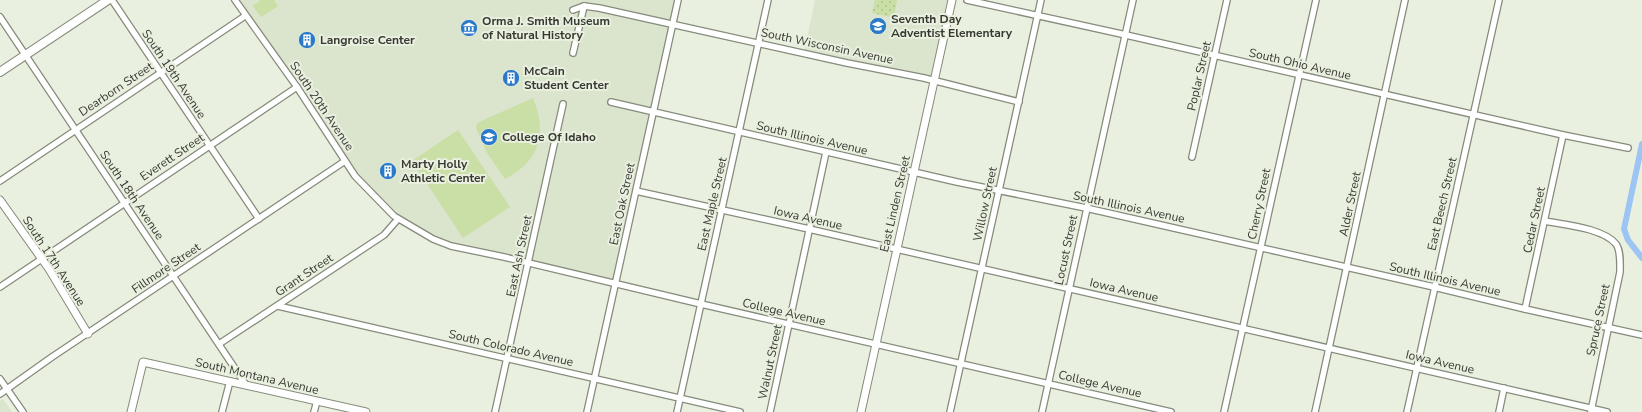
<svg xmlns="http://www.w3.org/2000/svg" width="1642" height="412" font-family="'Nunito Sans',sans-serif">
<defs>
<pattern id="park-dots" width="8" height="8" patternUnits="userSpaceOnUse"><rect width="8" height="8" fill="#cadfa5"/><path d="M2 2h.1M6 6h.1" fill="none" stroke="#aec08e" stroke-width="1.8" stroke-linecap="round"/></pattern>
</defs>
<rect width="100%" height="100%" fill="#e9f0df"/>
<g fill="#dbe4cc">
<polygon points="235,0 678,0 616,284 451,246 394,216 355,176"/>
<polygon points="815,0 952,0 934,80 804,53"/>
<polygon points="3,399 12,412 0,412 0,401"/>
</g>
<polygon fill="url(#park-dots)" points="875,0 897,0 894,18 872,13"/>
<g fill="#cadfa5">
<polygon points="261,0 274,0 278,6 261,17 253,6"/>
<path d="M533 98C548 134 539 161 505 179L487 153 476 128 477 123Z"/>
<polygon points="458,130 510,207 463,238 412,161"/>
</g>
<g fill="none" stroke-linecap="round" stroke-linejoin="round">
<polyline stroke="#9dc5f3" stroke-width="6" points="1642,144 1624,229 1628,240 1642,258"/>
<defs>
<g id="minor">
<polyline points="112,0 259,219"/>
<polyline points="235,0 297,87 355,176 394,216 433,239 451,246 504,257 701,304 1171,412"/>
<polyline points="967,0 1126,35 1563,135 1628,148"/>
<polyline points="573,10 584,6 599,8 847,63 924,78 1019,102"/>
<polyline points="0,17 246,385"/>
<polyline points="573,53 584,6"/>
<polyline points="611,102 957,182 1086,208 1174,228 1434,287 1525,309 1642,335"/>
<polyline points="1192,157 1227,0"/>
<polyline points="0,181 245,16"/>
<polyline points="636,191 809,229 1607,412"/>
<path d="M1545 221C1565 225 1603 228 1616 244 1621 251 1620 264 1620 272L1591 411"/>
<polyline points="0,287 297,87"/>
<polyline points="278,306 740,412"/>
<polyline points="1525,309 1563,135"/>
<polyline points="219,344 384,235 398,219"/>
<polyline points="0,379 23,412"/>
<polyline points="0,394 52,357 345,161"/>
<polyline points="222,412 230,381"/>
<polyline points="314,412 317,401"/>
<polyline points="495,412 563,104"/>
<polyline points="587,412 678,0"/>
<polyline points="677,412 768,0"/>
<polyline points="770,412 826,152"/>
<polyline points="950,412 1041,0"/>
<polyline points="1042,412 1133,0"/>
<polyline points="1224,412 1316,0"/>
<polyline points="1315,412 1405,0"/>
<polyline points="1407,412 1499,0"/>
<polyline points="1499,412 1504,388"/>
</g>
<g id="tertiary">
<polyline points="0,200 49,269 88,334"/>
<polyline points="131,412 143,362 366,412"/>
</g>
<polyline id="secondary" points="861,412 952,0"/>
<polyline id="primary" points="0,72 108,0"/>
</defs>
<use href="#minor" stroke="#858b7c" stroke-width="8"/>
<use href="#tertiary" stroke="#858b7c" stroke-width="9"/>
<use href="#secondary" stroke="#858b7c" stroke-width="9"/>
<use href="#primary" stroke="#858b7c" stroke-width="10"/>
<use href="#minor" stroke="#fff" stroke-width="5.5"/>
<use href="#tertiary" stroke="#fff" stroke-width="7"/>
<use href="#secondary" stroke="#fff" stroke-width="7"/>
<use href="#primary" stroke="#fff" stroke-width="8"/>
</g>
<defs>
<symbol id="school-disc" viewBox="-11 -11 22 22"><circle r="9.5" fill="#2a7ac9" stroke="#e9f0df"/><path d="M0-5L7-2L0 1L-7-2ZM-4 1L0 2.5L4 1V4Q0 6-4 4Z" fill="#fff"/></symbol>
<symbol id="museum-disc" viewBox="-11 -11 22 22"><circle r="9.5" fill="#2a7ac9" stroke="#e9f0df"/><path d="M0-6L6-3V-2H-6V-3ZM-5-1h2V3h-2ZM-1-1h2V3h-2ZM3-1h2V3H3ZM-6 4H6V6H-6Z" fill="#fff"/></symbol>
<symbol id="building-disc" viewBox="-11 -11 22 22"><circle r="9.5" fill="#2a7ac9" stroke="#e9f0df"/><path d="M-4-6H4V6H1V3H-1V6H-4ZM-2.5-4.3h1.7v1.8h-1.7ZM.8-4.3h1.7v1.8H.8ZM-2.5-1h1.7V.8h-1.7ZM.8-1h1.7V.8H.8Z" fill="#fff"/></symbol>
<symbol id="university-disc" viewBox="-11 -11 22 22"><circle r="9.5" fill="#2a7ac9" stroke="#e9f0df"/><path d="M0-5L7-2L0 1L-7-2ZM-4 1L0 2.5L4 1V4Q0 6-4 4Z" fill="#fff"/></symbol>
</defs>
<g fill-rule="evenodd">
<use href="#school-disc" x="868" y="16" width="20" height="20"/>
<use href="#museum-disc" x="459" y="18" width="20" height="20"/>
<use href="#building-disc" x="297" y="30" width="20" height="20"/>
<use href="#building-disc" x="501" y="68" width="20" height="20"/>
<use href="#university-disc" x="479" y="127" width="20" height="20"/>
<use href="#building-disc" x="378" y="161" width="20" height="20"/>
</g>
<g text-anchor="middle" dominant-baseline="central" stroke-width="4" stroke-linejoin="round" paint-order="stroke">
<g font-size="12" font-weight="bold" fill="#373933" stroke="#e9f0df" text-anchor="start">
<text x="891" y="19">Seventh Day<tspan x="891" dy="14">Adventist Elementary</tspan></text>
<text x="482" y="21">Orma J. Smith Museum<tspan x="482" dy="14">of Natural History</tspan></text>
<text x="320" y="40">Langroise Center</text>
<text x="524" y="71">McCain<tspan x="524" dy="14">Student Center</tspan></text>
<text x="502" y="137">College Of Idaho</text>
<text x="401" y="164">Marty Holly<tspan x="401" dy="14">Athletic Center</tspan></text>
</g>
<g font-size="12" fill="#373933" stroke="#e9f0df">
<text transform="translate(827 46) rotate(12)">South Wisconsin Avenue</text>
<text transform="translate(1300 64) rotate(13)">South Ohio Avenue</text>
<text transform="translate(174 74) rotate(56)">South 19th Avenue</text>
<text transform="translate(1199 76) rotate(-77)">Poplar Street</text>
<text transform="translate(116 89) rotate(-34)">Dearborn Street</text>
<text transform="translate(322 106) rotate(56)">South 20th Avenue</text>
<text transform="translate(812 138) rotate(13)">South Illinois Avenue</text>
<text transform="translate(172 157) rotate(-34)">Everett Street</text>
<text transform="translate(132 195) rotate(56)">South 18th Avenue</text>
<text transform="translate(622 204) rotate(-78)">East Oak Street</text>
<text transform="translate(712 204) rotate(-77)">East Maple Street</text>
<text transform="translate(895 204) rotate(-77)">East Linden Street</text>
<text transform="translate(985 204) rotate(-78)">Willow Street</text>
<text transform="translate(1259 204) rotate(-78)">Cherry Street</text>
<text transform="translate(1350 204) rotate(-78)">Alder Street</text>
<text transform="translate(1442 204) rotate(-77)">East Beech Street</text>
<text transform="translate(1129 207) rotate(12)">South Illinois Avenue</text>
<text transform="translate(808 218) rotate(13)">Iowa Avenue</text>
<text transform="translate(1534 220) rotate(-78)">Cedar Street</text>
<text transform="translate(1066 250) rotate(-78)">Locust Street</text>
<text transform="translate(519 256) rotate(-78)">East Ash Street</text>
<text transform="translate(54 261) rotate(57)">South 17th Avenue</text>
<text transform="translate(166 268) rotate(-34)">Fillmore Street</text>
<text transform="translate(304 275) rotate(-34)">Grant Street</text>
<text transform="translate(1445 279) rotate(13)">South Illinois Avenue</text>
<text transform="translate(1124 290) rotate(13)">Iowa Avenue</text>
<text transform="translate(784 312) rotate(13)">College Avenue</text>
<text transform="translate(1598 320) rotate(-78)">Spruce Street</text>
<text transform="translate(511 348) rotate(13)">South Colorado Avenue</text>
<text transform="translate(770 362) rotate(-78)">Walnut Street</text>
<text transform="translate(1440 362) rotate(13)">Iowa Avenue</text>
<text transform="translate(257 376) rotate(13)">South Montana Avenue</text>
<text transform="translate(1100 384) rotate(13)">College Avenue</text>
</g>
</g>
</svg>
